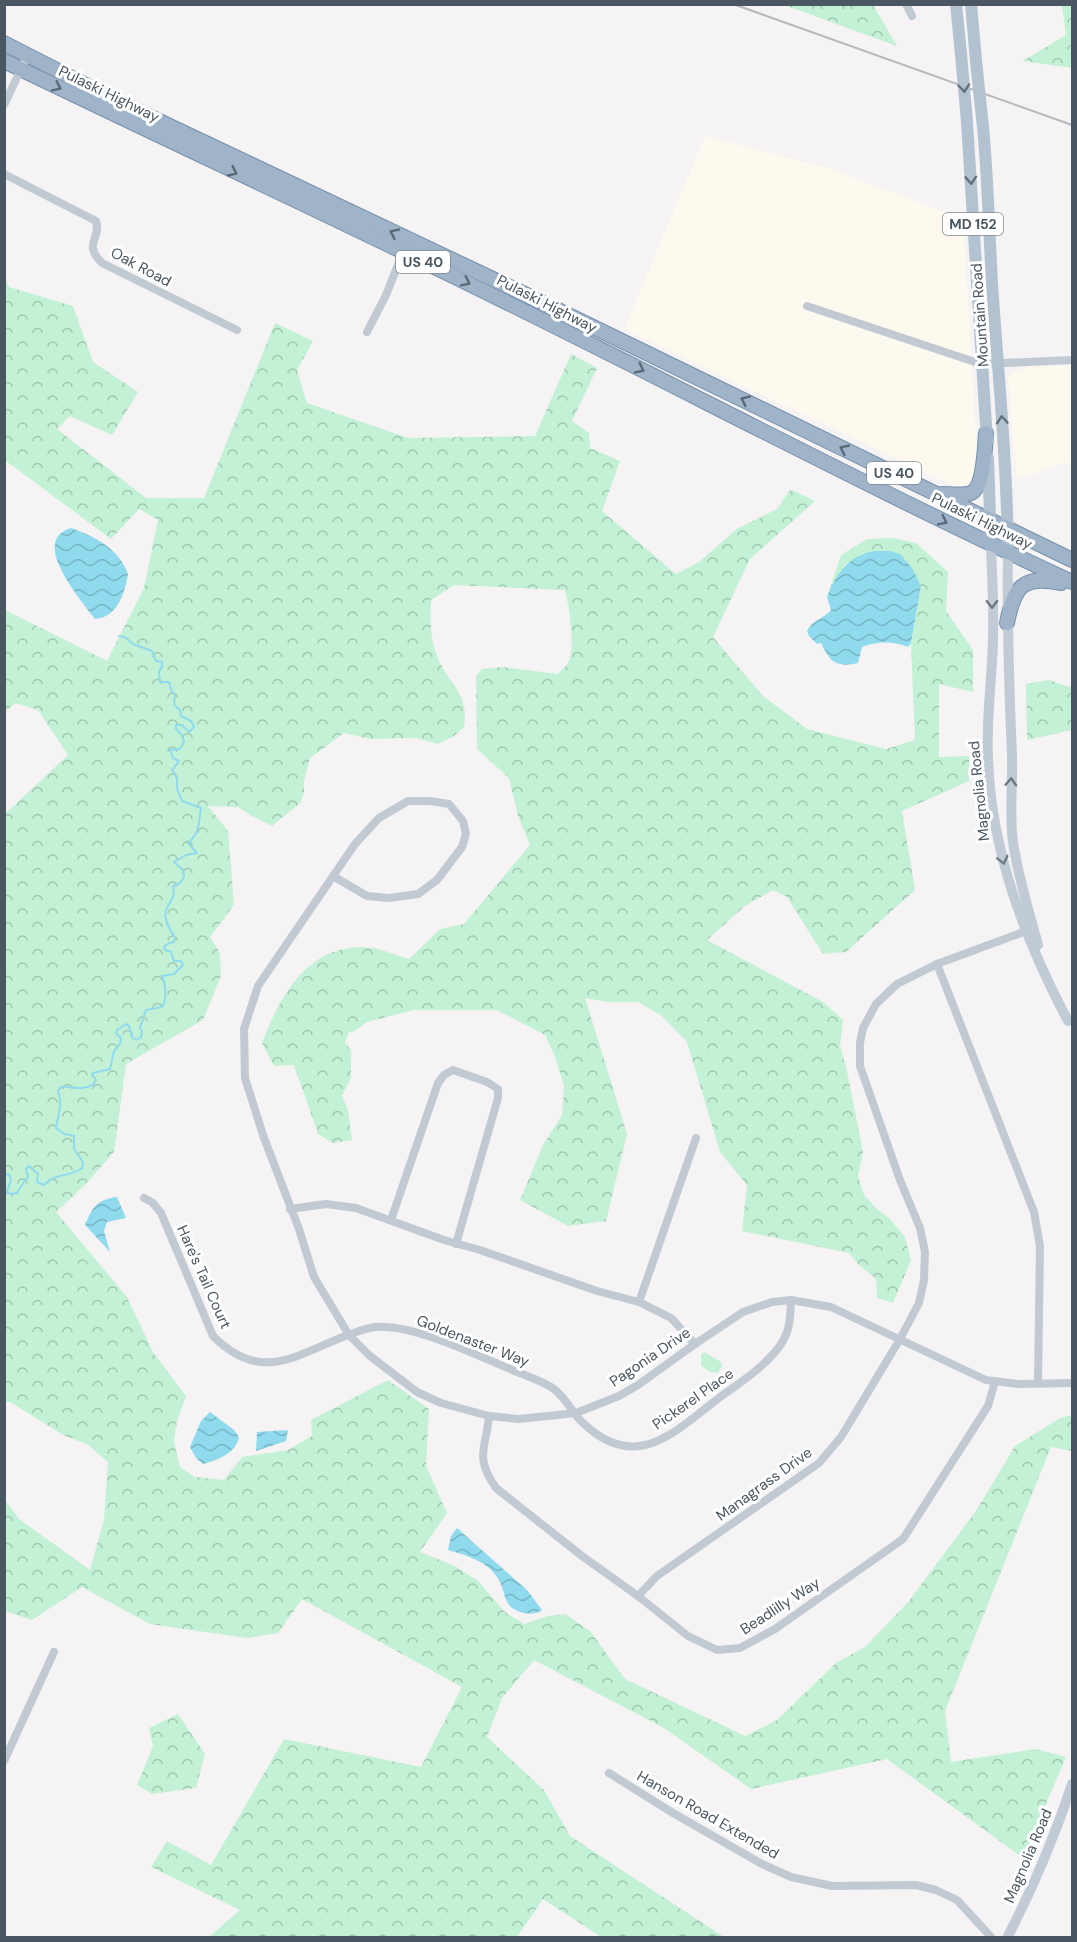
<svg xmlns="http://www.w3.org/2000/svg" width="1077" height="1942" font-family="'DM Sans',sans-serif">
<defs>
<pattern id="forest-crowns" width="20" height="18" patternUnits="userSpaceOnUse" patternTransform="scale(1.5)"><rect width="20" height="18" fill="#c3f1d5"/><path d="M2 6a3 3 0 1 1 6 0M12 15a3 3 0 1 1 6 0" fill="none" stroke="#a0c6b0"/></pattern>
<pattern id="water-waves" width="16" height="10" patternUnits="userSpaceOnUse" patternTransform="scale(1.5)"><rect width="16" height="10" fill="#90daee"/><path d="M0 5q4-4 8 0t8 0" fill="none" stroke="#78b4c4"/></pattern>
</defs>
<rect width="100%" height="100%" fill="#f5f3f3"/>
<g fill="#fdf9ef">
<polygon points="705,136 828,168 963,219 978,472 969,488 956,487 624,329"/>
<polygon points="1072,365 1072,468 1066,462 1017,480 1008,379 1012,373 1027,367"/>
</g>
<g fill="url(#forest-crowns)">
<polygon points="784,5 873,5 897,46"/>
<polygon points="1062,5 1072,5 1072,68 1023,61 1066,35"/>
<path d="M4 274 9 287 73 306 93 362 138 392 112 435 70 416 57 429 146 498H204L275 323 313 341 297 370 307 403 408 438 535 436 571 354 597 368 572 421 589 433 590 448 620 461 602 511 676 574 699 562 737 529 777 509 789 491 792 490 815 501 750 559 713 637 763 696 807 729 886 749 915 740 911 643 921 586 846 563 828 594 841 555 867 539 892 538 916 543 948 572 946 611 973 650V692L939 684V757L969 756V781L902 811 915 890 846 952 823 954 787 897 773 890 745 906 707 940 823 1002 843 1020 840 1045 847 1071 863 1152 858 1176 864 1195 877 1209 889 1218 905 1237 911 1260 893 1303 877 1298 876 1279 858 1264 849 1253 742 1231 747 1185 720 1152 687 1042 662 1016 638 1002H607L585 998 627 1134 606 1221 568 1226 520 1200 543 1145 562 1115 564 1086 554 1054 545 1035 497 1010H414L367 1022 353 1032H349L345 1042 351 1050V1078L342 1096 348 1110 352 1140 333 1143 318 1134 294 1065 274 1066 262 1043C280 996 306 947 363 947 378 947 395 955 409 959L440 929 464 924 530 845 518 816 509 778 477 749 476 676 482 669 503 667 558 674C561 670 566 667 568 663 576 649 569 605 565 590L454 585 431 600C430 619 430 638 437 656 448 685 470 692 464 727L454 736 438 744 416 738 370 739 344 733 310 758 304 781V793L300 803 272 826 252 816 238 807 208 806 228 831 234 905 210 937 220 953 221 976 203 1020 126 1064 114 1152 85 1185 56 1212 127 1297 153 1352 186 1396 177 1421 174 1442 180 1467 195 1477 224 1480 242 1457 288 1450 312 1436 311 1420 388 1380 429 1409 426 1466 447 1513 420 1552 455 1566 478 1581 505 1612 524 1624 548 1616 565 1614 590 1631 625 1679 745 1736 777 1720 836 1663 865 1647 909 1601 976 1511 1015 1446 1060 1418 1072 1415V1451L1051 1447 945 1711 951 1762 1036 1749 1066 1757 1023 1858 887 1759 751 1789 664 1728 534 1660 502 1698 487 1737 544 1790 570 1836 724 1937H601L543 1899 517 1937H209L240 1910 151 1867 167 1841 211 1865 284 1739 421 1767 462 1687 302 1599 278 1633 247 1638 150 1624 82 1587 32 1620 5 1611V1500L19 1519 90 1570 104 1520 108 1462 87 1444 65 1436 10 1402H5V814L68 755 38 710 15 703 5 712V610L107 661 144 588 158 520 139 509 111 539 5 460Z"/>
<polygon points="1049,680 1069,687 1072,683 1072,730 1027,740 1026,684"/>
<polygon points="178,1714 205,1754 196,1788 152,1794 137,1785 153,1746 149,1728"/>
</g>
<polygon fill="#c3f1d5" points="704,1352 721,1362 722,1366 718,1373 710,1372 701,1366 701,1354"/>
<g fill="url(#water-waves)">
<path d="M71 528C96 537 119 549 128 574 125 593 117 618 95 619L91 614C78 596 30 540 71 528Z"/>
<path d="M874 551H890L900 554 912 568 921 586 911 643 908 647C894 641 877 641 862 647L858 663C836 668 830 662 821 643L817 644 809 636 807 631C812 620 825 618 831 610L827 597C836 574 848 556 874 551Z"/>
<path d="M117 1197 126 1218 107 1222 104 1231 110 1252 85 1225C93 1207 96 1200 117 1197Z"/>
<path d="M210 1412 234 1430 239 1437C236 1453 218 1460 203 1464L196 1458 190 1447 201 1421Z"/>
<polygon points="288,1430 286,1441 256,1451 257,1432"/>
<path d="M457 1528 527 1590 542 1610C537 1614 531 1614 524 1613 500 1607 508 1593 497 1577 487 1561 465 1555 448 1550L451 1536Z"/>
</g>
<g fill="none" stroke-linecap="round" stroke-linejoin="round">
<path stroke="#90daee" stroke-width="2" d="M4 1173 9 1175 11 1179 7 1192 12 1194 17 1193C20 1186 24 1183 28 1177L26 1169 29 1166 38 1174 37 1182 44 1185C54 1173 71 1177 82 1168L83 1162 74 1149V1136L64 1134 56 1128C58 1114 63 1105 58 1091L61 1087C75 1085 76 1092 93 1085L96 1080 92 1075 93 1073 110 1069 114 1051 120 1044 121 1038 116 1033 117 1030 126 1024 129 1026 132 1037 136 1040 141 1037 142 1031 140 1028 146 1010 162 1007C167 999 166 985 162 976L174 974 183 965 181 961H174L171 952 165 950 164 947 169 943 174 942 175 938C172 932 167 926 166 919 162 905 177 903 173 886L180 883 184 877 183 870 174 862 186 855 197 853 188 843C201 831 198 824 201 808L182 801C181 797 177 791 177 787 177 779 178 777 172 770L179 761 173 758 170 750 180 749 184 742 182 735 176 729V725H182L189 732 194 727 191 721 181 716 180 710 174 705 175 695 172 692 169 682H160L159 672 162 666V662L156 661 152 651 133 644 125 637 119 636"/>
<defs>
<g id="trunk">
<polyline points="4,43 121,103 554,308 1072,560"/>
<path d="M4 61C169 141 336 218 500 299 691 393 879 493 1072 582"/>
<path d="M942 494C951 494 963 496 971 493 984 487 985 447 986 433"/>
<path d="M1007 623C1014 587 1022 575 1061 583"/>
</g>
</defs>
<use href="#trunk" stroke="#7690ad" stroke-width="16"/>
<g stroke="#c1cad2" stroke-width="8">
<polyline points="906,4 912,16"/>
<polyline points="4,105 28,54"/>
<path d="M4 174 96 221C102 239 82 243 102 263L237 330"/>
<polyline points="807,306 981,364 1072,360"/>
<polyline points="367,332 386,295 403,252"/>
<polyline points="333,876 367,896 389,898 418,894 437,880 462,847 466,834 463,821 449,804 430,801 408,801 379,818 355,844 258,986 244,1029 245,1078 264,1138 299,1229 314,1277 349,1335 370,1356 417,1392 441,1403 489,1416 519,1419 576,1413 619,1396 638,1385 695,1344 743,1312 772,1302 791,1300 831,1307 986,1380 1018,1384 1072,1383"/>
<polyline points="937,964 1034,1212 1040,1246 1038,1383"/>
<path d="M144 1198 153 1203 161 1213 213 1336C260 1383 293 1357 345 1336 354 1333 365 1328 375 1327 385 1326 398 1328 407 1330 445 1339 481 1357 517 1372 529 1377 543 1381 554 1389 567 1399 572 1413 583 1423 640 1477 679 1426 727 1392 747 1378 779 1356 787 1332 791 1322 790 1311 791 1300"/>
<polyline points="290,1209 326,1204 356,1208 444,1240 480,1250 597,1291 639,1302 671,1318 695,1344"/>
<polyline points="391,1220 438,1083 444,1075 453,1070 487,1082 498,1089 498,1098 456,1244"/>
<polyline points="639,1302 696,1138"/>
<path d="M489 1416C486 1449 474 1456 496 1488L582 1556 638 1596 688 1636 717 1650 740 1648 775 1629 903 1539 988 1406 995 1382"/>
<polyline points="638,1596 657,1576 819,1463 841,1437 900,1339 919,1303 924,1280 925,1252 920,1228 900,1180 860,1066 860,1043 863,1028 876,1004 897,984 937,964 1026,931"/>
<polyline points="4,1761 54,1652"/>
<polyline points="609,1773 673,1813 762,1864 791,1877 832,1886 916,1885 936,1890 957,1900 992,1938"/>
</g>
<g stroke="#c1cbd6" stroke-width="10">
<path d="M991 545C992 577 994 609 993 640 992 680 986 719 988 758 991 852 1025 939 1068 1021"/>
<path d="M1008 552C1007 620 1009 687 1012 755 1013 784 1009 813 1013 842 1018 877 1029 911 1038 945"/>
<path d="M1007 1938C1034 1886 1054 1839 1072 1784"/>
</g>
<g stroke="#b3c2d1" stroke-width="12">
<polyline points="956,4 961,54"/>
<polyline points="971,4 976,61"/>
<polyline points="967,122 987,441"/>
<path d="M983 127C988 179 989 231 992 283 998 372 1007 462 1008 552"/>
<polyline points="988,458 991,545"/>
</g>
<use href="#trunk" stroke="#9fb4c9" stroke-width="14"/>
<polyline stroke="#b5b8bd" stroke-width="2" points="733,4 1072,125"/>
<g stroke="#b3c2d1" stroke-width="12">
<polyline points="961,54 967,122"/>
<polyline points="976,61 983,127"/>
</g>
</g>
<defs><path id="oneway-chevron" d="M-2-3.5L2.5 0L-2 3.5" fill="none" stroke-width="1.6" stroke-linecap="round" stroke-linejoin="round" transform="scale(1.5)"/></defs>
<g stroke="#5b6976">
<use href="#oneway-chevron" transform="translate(57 87) rotate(26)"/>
<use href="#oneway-chevron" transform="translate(233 172) rotate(25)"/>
<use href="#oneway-chevron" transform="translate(394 233) rotate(-155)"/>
<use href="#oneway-chevron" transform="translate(466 282) rotate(26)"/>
<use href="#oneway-chevron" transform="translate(640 369) rotate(27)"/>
<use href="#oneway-chevron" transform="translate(745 400) rotate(-154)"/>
<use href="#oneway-chevron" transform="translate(844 449) rotate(-154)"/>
<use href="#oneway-chevron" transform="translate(943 521) rotate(26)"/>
</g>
<g stroke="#64717d">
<use href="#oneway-chevron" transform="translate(964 88) rotate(85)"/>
<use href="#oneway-chevron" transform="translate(971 180) rotate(86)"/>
<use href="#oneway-chevron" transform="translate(1002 420) rotate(-94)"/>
</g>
<g stroke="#6e7984">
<use href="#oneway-chevron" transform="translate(992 604) rotate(89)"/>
<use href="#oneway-chevron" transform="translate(1011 782) rotate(-87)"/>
<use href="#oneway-chevron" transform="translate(1003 860) rotate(76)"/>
</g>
<g text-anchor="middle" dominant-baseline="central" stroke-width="6" stroke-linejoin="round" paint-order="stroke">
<g fill="#fff" stroke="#808990" stroke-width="1.5">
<rect x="943" y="213" width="60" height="22" rx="4.5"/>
<rect x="396" y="251" width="54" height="22" rx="4.5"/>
<rect x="867" y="462" width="54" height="22" rx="4.5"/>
</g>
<g font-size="14" font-weight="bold" fill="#4a5661">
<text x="973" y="224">MD 152</text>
<text x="423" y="262">US 40</text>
<text x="894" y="473">US 40</text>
</g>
<g font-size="15" fill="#4a5661" stroke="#fff">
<text transform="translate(109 94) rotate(26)">Pulaski Highway</text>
<text transform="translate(141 267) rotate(28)">Oak Road</text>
<text transform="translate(547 304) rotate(27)">Pulaski Highway</text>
<text transform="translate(980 315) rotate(-94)">Mountain Road</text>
<text transform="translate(982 521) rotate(26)">Pulaski Highway</text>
<text transform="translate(979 791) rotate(-96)">Magnolia Road</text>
<text transform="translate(204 1277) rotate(66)">Hare's Tail Court</text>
<text transform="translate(473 1341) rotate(21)">Goldenaster Way</text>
<text transform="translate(650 1357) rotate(-34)">Pagonia Drive</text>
<text transform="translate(693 1399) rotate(-35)">Pickerel Place</text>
<text transform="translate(764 1484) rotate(-36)">Managrass Drive</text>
<text transform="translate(780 1606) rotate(-33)">Beadlilly Way</text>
<text transform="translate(708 1815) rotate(30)">Hanson Road Extended</text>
<text transform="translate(1028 1856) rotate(-67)">Magnolia Road</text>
</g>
</g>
<rect width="1077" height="1942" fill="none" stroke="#4a5661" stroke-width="12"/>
</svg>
